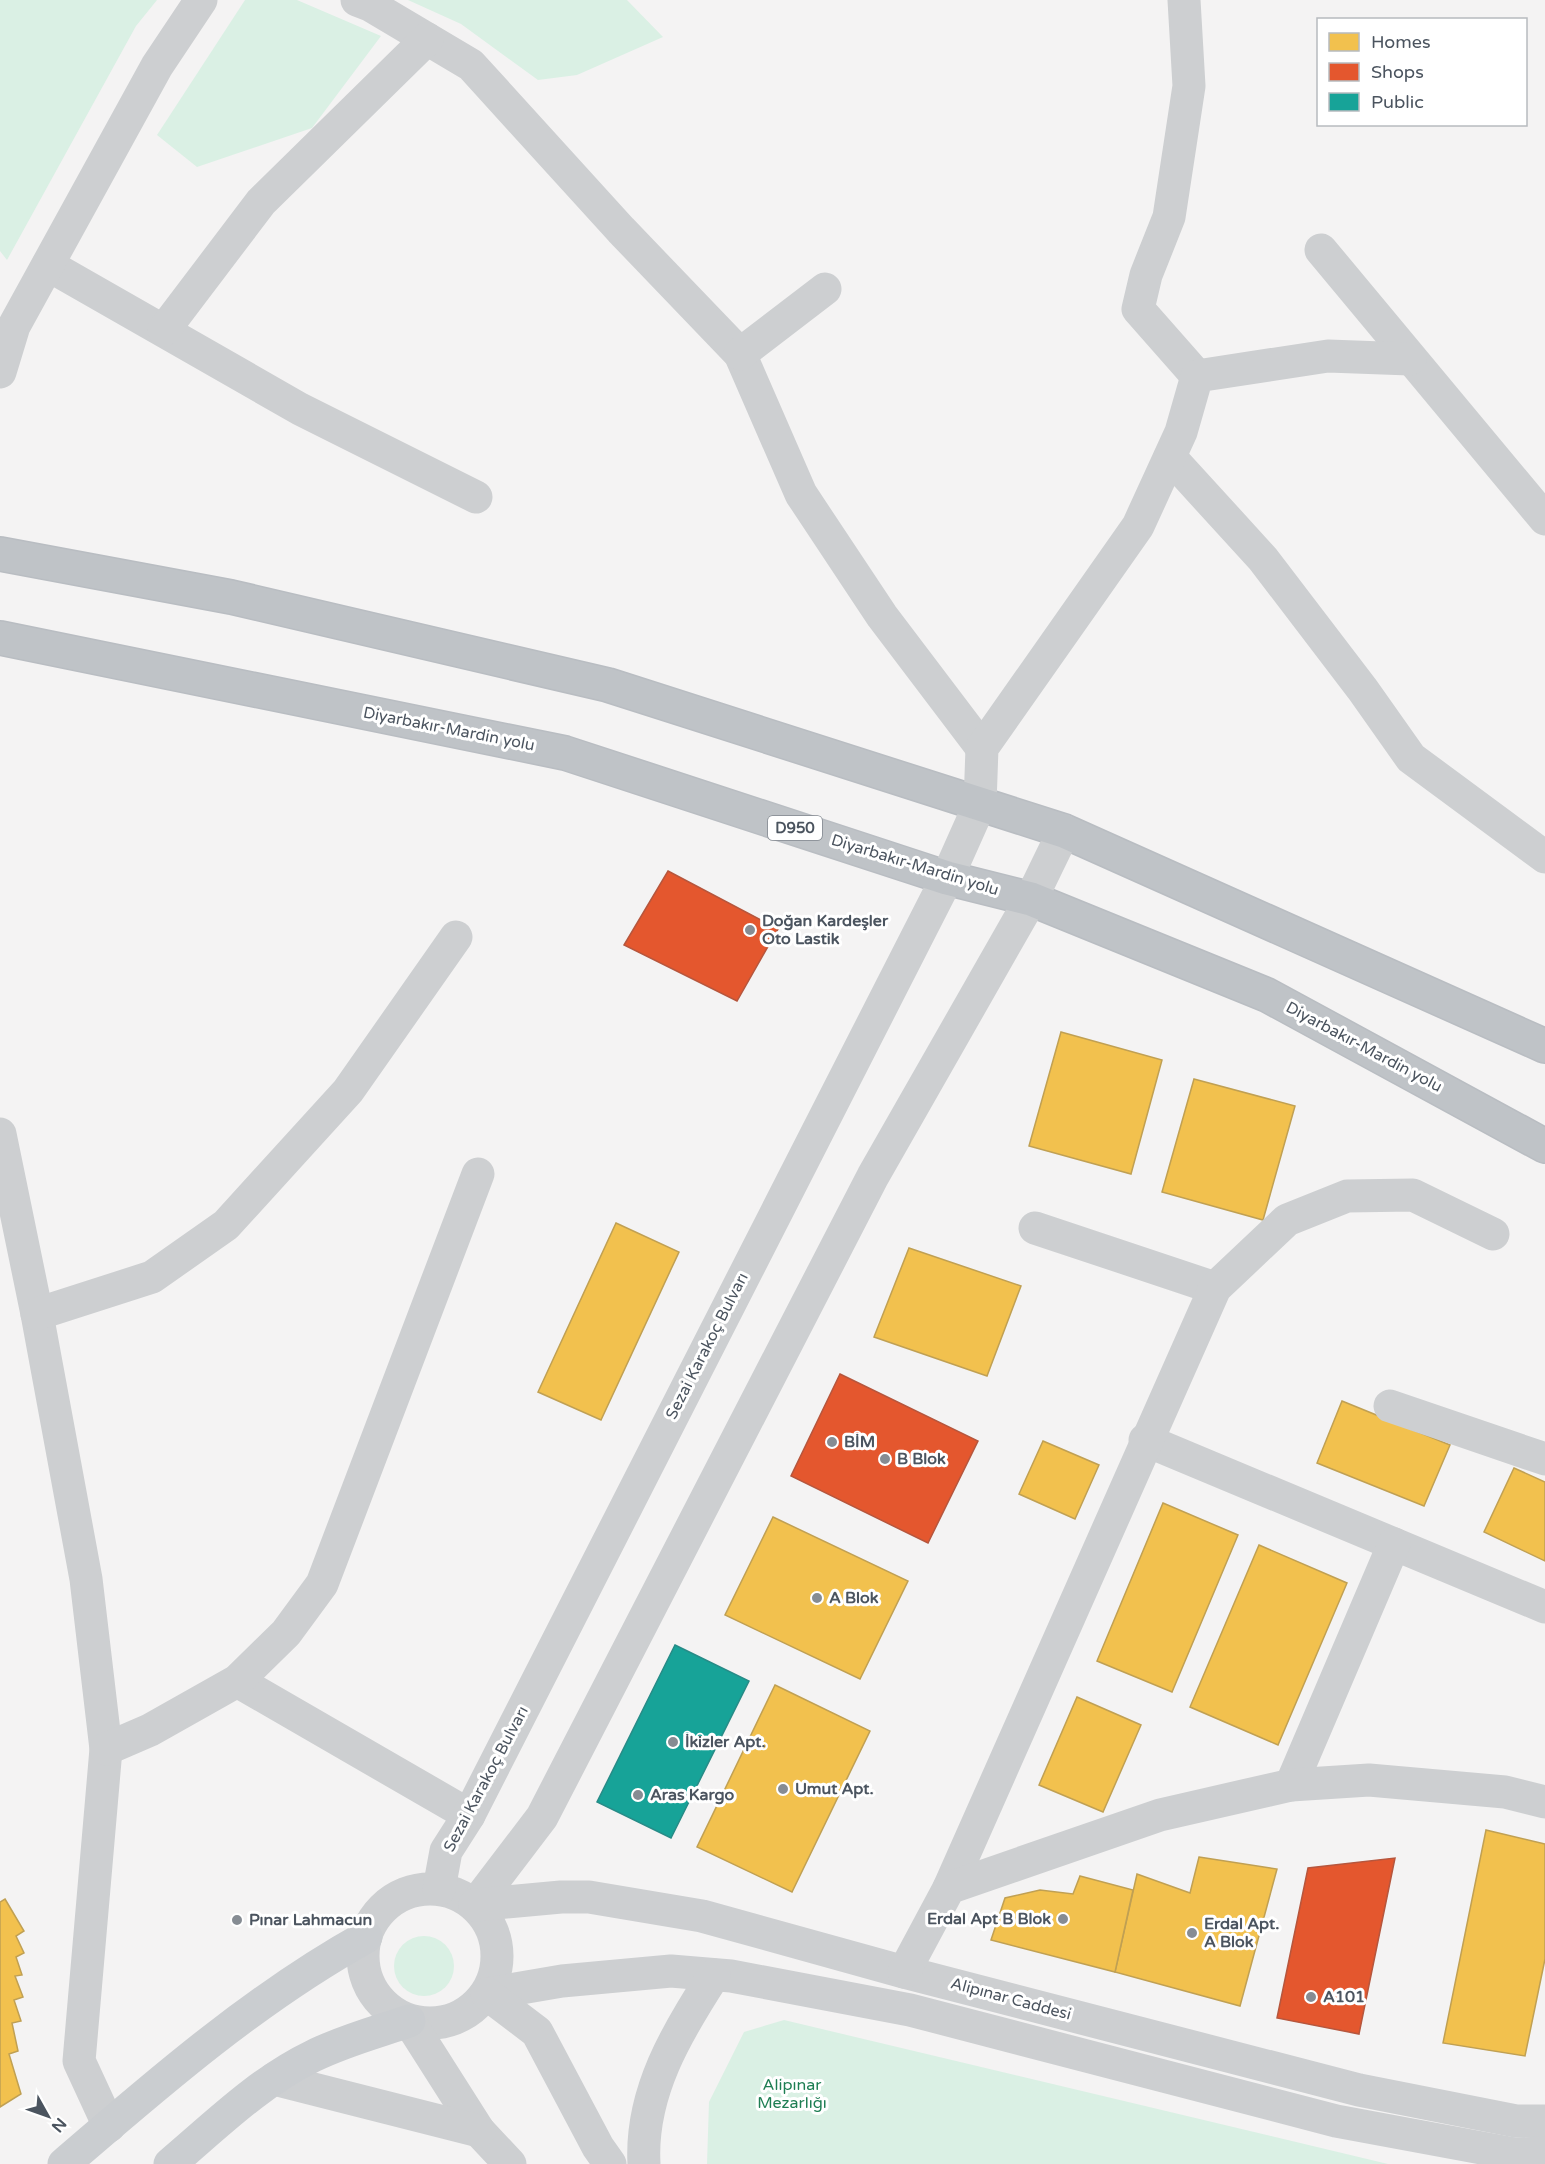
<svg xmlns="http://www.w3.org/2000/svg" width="1545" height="2164" font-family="'Varela Round',sans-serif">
<rect width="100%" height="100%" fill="#f4f3f3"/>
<g fill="#daf0e4">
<polygon points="0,0 157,0 136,26 7,260 0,251"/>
<polygon points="245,0 297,0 381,36 312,128 197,167 157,135"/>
<polygon points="408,0 627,0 663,37 577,75 538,80 461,24"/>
<circle cx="424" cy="1966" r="30"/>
<polygon points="784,2020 1388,2164 707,2164 709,2102 744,2032"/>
</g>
<g fill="#f2c14e" stroke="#c0a053" stroke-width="1.5">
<polygon points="1061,1032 1162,1060 1131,1174 1029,1146"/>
<polygon points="1194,1079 1295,1106 1263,1220 1162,1192"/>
<polygon points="616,1223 679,1252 601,1420 538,1392"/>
<polygon points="909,1248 1021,1286 987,1376 874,1337"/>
<polygon points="1342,1401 1450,1445 1424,1506 1317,1463"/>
<polygon points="1043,1441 1099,1465 1075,1519 1019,1494"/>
<polygon points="1514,1468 1545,1482 1545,1561 1484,1532"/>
<polygon points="1163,1503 1238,1535 1172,1692 1097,1661"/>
<polygon points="773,1517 908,1581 860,1679 725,1615"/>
<polygon points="1259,1545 1347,1583 1278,1745 1190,1707"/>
<polygon points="775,1685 870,1731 792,1892 697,1847"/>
<polygon points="1077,1697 1141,1725 1103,1812 1039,1785"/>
<polygon points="1486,1830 1545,1844 1545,1959 1525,2056 1443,2043"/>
<polygon points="1199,1857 1277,1869 1240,2006 1115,1972 1137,1874 1190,1893"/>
<polygon points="1080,1876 1133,1890 1115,1972 991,1940 1005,1898 1040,1890 1073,1894"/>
<polygon points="5,1899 24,1931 16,1936 24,1953 16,1957 22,1975 15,1976 23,1997 14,2000 21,2021 12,2023 18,2051 9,2054 21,2094 0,2107 0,1902"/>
</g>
<g fill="#e4572e" stroke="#b6563d" stroke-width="1.5">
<polygon points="668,871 778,929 737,1001 624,945"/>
<polygon points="840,1374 978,1441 928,1543 791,1476"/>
<polygon points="1395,1858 1359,2034 1277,2018 1308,1868"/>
</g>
<polygon fill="#17a398" stroke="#278b87" stroke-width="1.5" points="675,1645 749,1681 671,1838 597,1802"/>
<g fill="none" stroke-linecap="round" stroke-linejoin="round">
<defs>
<g id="highway">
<polyline points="0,554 231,597 608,685 1064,831 1545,1046"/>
<polyline points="0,638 565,753 947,878 1031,899 1267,995 1545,1146"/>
</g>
</defs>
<use href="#highway" stroke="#b9bdc2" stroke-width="36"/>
<g stroke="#cdcfd1" stroke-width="33">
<polyline points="357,0 370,5 471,65 621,230 740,354 801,494 882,616 982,748"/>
<polyline points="1184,0 1189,86 1169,217 1146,275 1138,309 1197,376"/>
<polyline points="1321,250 1545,519"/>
<polyline points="48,265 300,409 476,497"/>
<polyline points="164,330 261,202 427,39"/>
<polyline points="740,354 825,289"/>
<polyline points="0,372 14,326 157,66 201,0"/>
<polyline points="1170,457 1263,559 1363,690 1411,758 1545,857"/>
<polyline points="0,1134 37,1314 86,1579 106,1749 79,2061 109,2126"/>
<polyline points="1035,1228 1215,1288"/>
<polyline points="37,1314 152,1277 226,1225 348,1091 456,937"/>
<polyline points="1390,1406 1545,1459"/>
<polyline points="1145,1440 1545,1607"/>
<polyline points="237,1681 469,1815"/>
<polyline points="106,1749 150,1730 237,1681 286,1633 322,1584 478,1174"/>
<polyline points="1291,1785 1394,1544"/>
<polyline points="949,1888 1215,1288 1287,1220 1347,1196 1413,1195 1493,1234"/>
<circle cx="430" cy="1956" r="67"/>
<polyline points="439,1889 446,1851 469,1815 947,878 980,804 982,748 1138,526 1181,432 1197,376 1328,356 1410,359"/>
<polyline points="475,1905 542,1817 873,1176 1031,899 1064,831"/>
<polyline points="475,1905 561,1897 589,1897 702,1916 904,1972 1359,2090 1516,2121 1545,2121"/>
<polyline points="904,1972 949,1888 1160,1815 1291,1785 1369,1780 1505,1792 1545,1802"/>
<polyline points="487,1994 562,1981 671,1971 731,1976 910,2010 1336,2121 1514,2154 1545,2153"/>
<polyline points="487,1994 537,2032 598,2147 610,2164"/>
<polyline points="409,2021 479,2131 510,2164"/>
<polyline points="274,2079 479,2131"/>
<path d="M644 2164C640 2093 677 2032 714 1975"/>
</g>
<g stroke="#cacdd0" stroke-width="33">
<path d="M64 2164C159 2082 256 1998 366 1937"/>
<path d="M170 2164C215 2126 259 2082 313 2056 343 2041 377 2032 409 2021"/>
</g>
<use href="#highway" stroke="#bfc3c7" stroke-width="33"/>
</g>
<g fill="#868c93" stroke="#fff" stroke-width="2">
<circle cx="750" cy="930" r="6"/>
<circle cx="832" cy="1442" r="6"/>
<circle cx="885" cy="1459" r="6"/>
<circle cx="817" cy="1598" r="6"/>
<circle cx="673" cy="1742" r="6"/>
<circle cx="783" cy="1789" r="6"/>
<circle cx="638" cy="1795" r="6"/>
<circle cx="1063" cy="1919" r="6"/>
<circle cx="237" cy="1920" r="6"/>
<circle cx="1192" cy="1933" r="6"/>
<circle cx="1311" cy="1997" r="6"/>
</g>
<g text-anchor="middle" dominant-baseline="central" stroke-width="6" stroke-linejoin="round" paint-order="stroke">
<rect fill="#fff" stroke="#81878f" stroke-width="1.5" x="768" y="816" width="54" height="24" rx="4.5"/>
<g font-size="15" font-weight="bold" fill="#4b545f">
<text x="795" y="828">D950</text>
</g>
<g font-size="16" fill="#4b545f" stroke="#fff">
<text transform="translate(449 729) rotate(11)">Diyarbakır-Mardin yolu</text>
<text transform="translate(915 865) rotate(17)">Diyarbakır-Mardin yolu</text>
<text transform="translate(1364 1047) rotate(28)">Diyarbakır-Mardin yolu</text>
<text transform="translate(707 1346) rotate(-63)">Sezai Karakoç Bulvarı</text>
<text transform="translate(486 1779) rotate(-62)">Sezai Karakoç Bulvarı</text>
<text transform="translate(1011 1999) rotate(15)">Alipınar Caddesi</text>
</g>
<g font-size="16" font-weight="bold" fill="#4b545f" stroke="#fff" text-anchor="start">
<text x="762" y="921">Doğan Kardeşler<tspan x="762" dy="18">Oto Lastik</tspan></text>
<text x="844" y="1442">BİM</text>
<text x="897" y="1459">B Blok</text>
<text x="829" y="1598">A Blok</text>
<text x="685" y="1742">İkizler Apt.</text>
<text x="795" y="1789">Umut Apt.</text>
<text x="650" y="1795">Aras Kargo</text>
<text x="1051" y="1919" text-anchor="end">Erdal Apt B Blok</text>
<text x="249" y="1920">Pınar Lahmacun</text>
<text x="1204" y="1924">Erdal Apt.<tspan x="1204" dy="18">A Blok</tspan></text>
<text x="1323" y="1997">A101</text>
</g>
<g font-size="16" fill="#1e7e53" stroke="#fff">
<text x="792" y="2085">Alipınar<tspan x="792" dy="18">Mezarlığı</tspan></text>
</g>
</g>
<rect x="1317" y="18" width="210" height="108" fill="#ffffff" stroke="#b7bbbf" stroke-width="1.5"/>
<rect x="1329" y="33" width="30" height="18" fill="#f2c14e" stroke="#b7bbbf" stroke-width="1.5"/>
<text x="1371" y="48" font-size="18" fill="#4b545f">Homes</text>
<rect x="1329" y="63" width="30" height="18" fill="#e4572e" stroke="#b7bbbf" stroke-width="1.5"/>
<text x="1371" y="78" font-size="18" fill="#4b545f">Shops</text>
<rect x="1329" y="93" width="30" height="18" fill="#17a398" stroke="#b7bbbf" stroke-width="1.5"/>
<text x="1371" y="108" font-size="18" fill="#4b545f">Public</text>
<g transform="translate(48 2116) rotate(130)" stroke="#ffffff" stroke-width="4.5" paint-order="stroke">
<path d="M0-4.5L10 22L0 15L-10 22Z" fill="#4b545f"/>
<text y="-9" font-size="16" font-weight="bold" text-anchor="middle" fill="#4b545f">N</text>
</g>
</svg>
